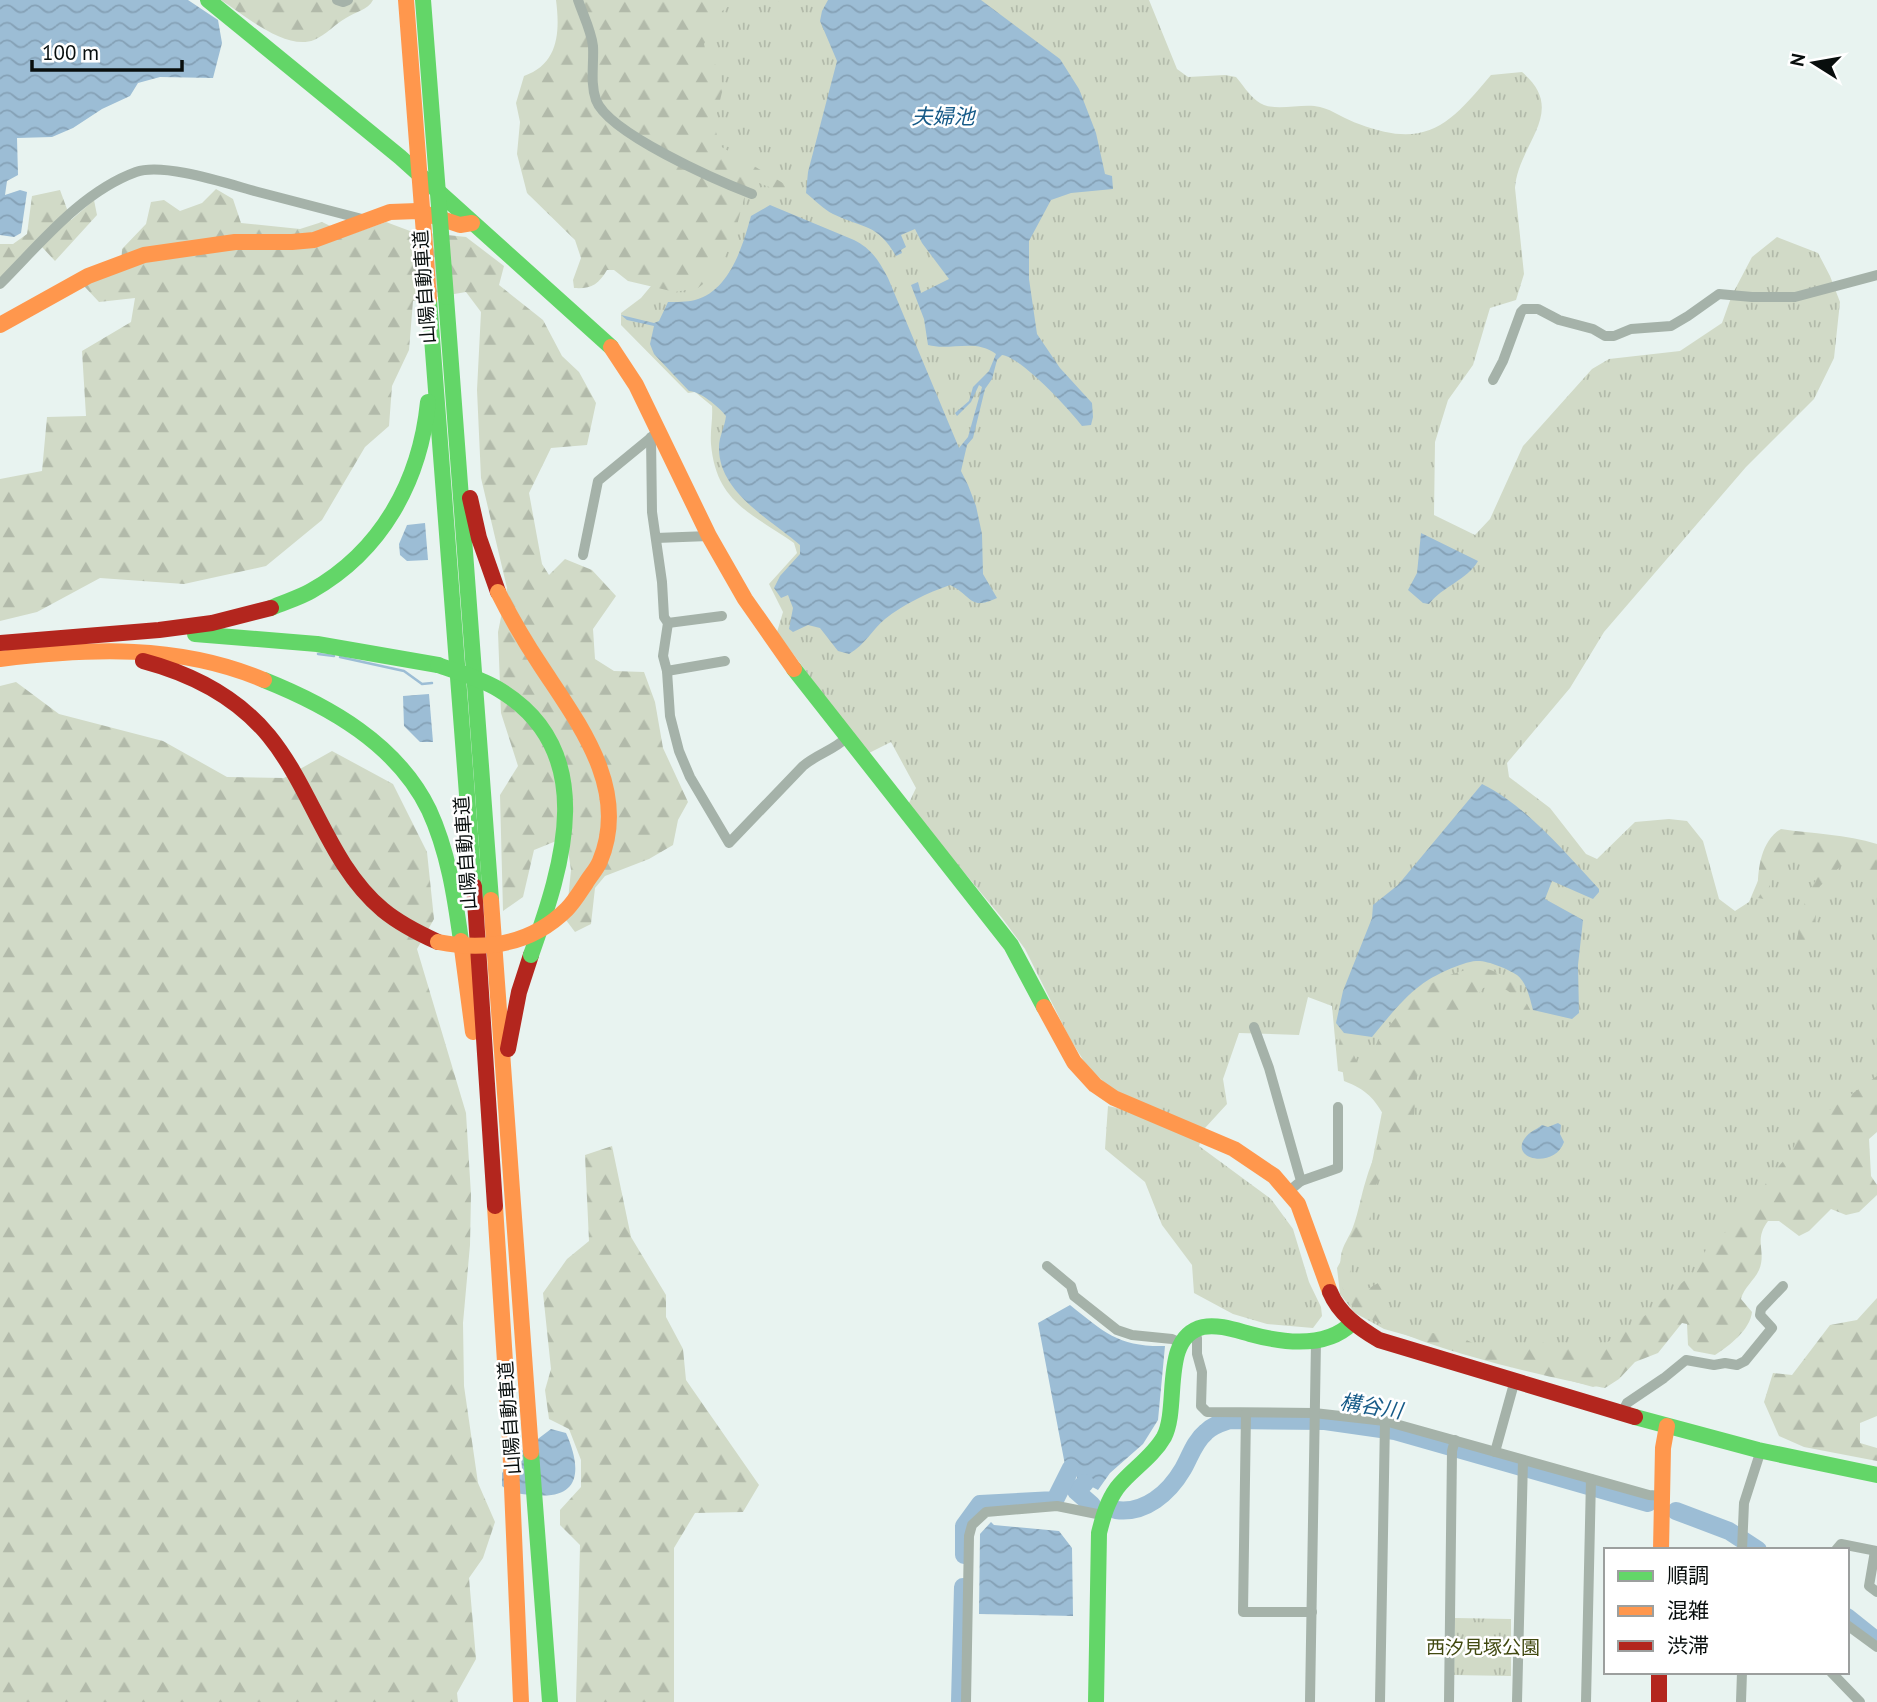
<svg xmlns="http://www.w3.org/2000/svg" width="1877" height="1702" font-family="'PT Sans','Noto Sans JP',sans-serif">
<defs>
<pattern id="grass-tufts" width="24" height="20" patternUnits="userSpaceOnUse" patternTransform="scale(1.75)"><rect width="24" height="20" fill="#d1dac7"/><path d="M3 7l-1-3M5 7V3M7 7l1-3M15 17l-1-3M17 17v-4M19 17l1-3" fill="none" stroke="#b2baaa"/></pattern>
<pattern id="forest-firs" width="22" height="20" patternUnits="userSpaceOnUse" patternTransform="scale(1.75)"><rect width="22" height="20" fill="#d1dac7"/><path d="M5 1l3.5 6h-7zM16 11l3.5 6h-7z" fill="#b2baaa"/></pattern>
<pattern id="water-waves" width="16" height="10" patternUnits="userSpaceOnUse" patternTransform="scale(1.75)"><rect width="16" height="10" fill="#9cbdd5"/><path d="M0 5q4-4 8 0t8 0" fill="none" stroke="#85a1b6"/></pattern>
</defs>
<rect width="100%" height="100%" fill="#e8f3f0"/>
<g fill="url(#grass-tufts)">
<path d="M689 0H1149L1177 69 1188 77 1225 75 1236 77C1242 84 1249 95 1257 101 1273 114 1301 102 1320 107 1333 110 1346 120 1359 124 1427 150 1450 124 1491 75L1522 72C1569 112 1518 143 1515 188L1524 274 1516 300 1490 308 1473 365 1448 400 1435 442 1434 515 1475 535 1490 519 1523 446 1592 369 1609 359 1680 351 1722 323 1732 295 1752 257 1777 237 1818 253 1830 276 1840 302 1834 358 1814 399 1746 467 1604 632 1570 688 1507 763 1509 777 1550 808 1586 854 1597 859 1635 822 1669 819 1687 821 1703 841 1719 899 1735 911 1749 902 1771 850 1877 848V1117L1772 1202 1608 1383 1593 1387 1384 1329 1355 1313 1340 1294 1337 1268 1359 1228 1384 1102 1366 1078 1338 1071 1332 1006 1308 997 1299 1035 1239 1033 1223 1079 1227 1104 1205 1128 1199 1146 1271 1199 1293 1229 1309 1282 1321 1307 1322 1316 1313 1328 1267 1324 1233 1314 1194 1293 1192 1265 1162 1225 1145 1182 1105 1149 1108 1106 1131 1111 1123 1096 1105 1083 1087 1066 1070 1039 1025 949 1002 918 908 805 916 788 891 742 867 754 777 632 783 612 769 584 797 553 794 543C751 513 716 502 711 444 710 431 713 419 712 406L695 392 688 393 621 325V313L641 298 651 286 712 179Z"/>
<polygon points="1455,1618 1511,1619 1511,1676 1454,1675"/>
</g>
<g fill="url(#forest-firs)">
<path d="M221 0H373C368 10 355 12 346 18 335 24 326 35 314 40 286 51 244 15 221 0Z"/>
<path d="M556 0H781V2L736 1 722 11 704 44 707 57 719 68 723 88 714 125 720 146 788 186 785 193 759 183 747 187 732 244 712 277 698 288 675 292 628 281 614 270H607C598 285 591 289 574 288L573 280 581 258 575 240 527 193 517 154 520 122 516 103 524 76C559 64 560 31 556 0Z"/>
<polygon points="216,189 233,199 241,223 300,229 322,222 349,235 386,222 410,231 466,237 504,266 499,285 543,320 562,356 579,372 596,403 587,445 551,448 529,493 542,564 549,575 565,559 592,570 616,596 593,629 595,659 614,671 644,672 655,702 663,748 688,802 678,820 673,845 649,859 605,876 595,888 591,924 575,932 566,920 571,870 566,837 534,850 523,897 503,911 500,795 518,766 501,713 498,632 507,588 481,478 477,390 481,312 466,292 413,301 409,350 392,386 389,426 365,447 322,520 266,566 184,584 100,578 37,612 0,621 0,479 42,471 47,417 86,416 82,351 131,322 135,298 99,302 84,286 121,268 122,249 146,224 151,202 164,200 180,211 202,203"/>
<polygon points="60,190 71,220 94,200 97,215 55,261 42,247 0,289 0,244 13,244 27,234 32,196"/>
<polygon points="16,682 59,714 163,741 227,777 284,778 332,751 393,784 427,852 434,919 417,949 466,1113 471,1195 470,1245 463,1323 464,1386 478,1483 495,1522 483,1558 469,1578 476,1659 457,1693 458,1702 0,1702 0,686"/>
<path d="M1781 829C1813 834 1846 834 1877 844V884L1854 868 1842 865 1817 889C1819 909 1815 930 1801 945L1797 943C1800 912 1805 895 1823 869L1821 866 1810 871 1805 868 1804 860 1793 853H1787L1774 875 1764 899 1758 898C1757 875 1759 842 1781 829Z"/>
<path d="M1482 967C1515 978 1517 985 1533 1015L1524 1014C1512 993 1509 984 1483 988L1424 1059 1417 1077 1414 1116 1376 1185 1367 1233 1353 1256 1350 1276 1354 1286 1366 1290 1378 1283 1383 1287 1381 1298 1383 1305 1390 1308 1402 1326 1419 1331 1460 1337 1475 1344 1499 1347 1530 1342H1542L1553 1347 1589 1346 1598 1348 1622 1333 1652 1310 1695 1271 1710 1242 1723 1235 1751 1201 1761 1193 1768 1179 1791 1152 1803 1129 1877 1076V1132L1869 1139 1871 1176 1877 1185V1195L1859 1212 1846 1215 1831 1209 1809 1231 1799 1236 1779 1221H1768C1753 1241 1767 1251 1759 1270 1754 1281 1744 1287 1741 1299L1752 1312C1750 1330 1729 1346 1715 1355L1694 1351 1688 1345 1687 1324 1682 1323 1658 1353 1635 1362 1619 1379 1605 1388C1556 1379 1370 1339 1346 1298 1341 1287 1339 1267 1341 1256 1342 1246 1350 1236 1353 1227 1359 1211 1361 1195 1366 1180 1372 1159 1382 1141 1386 1119 1374 1098 1367 1090 1344 1081L1339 1044 1340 1037 1346 1038 1358 1064 1366 1062C1375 1042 1407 1001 1425 988 1441 976 1463 970 1482 967Z"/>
<polygon points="612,1146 631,1237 666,1295 666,1317 683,1349 686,1380 759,1485 743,1512 695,1513 674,1548 674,1702 576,1702 580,1545 560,1525 560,1510 581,1487 581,1460 569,1429 549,1419 545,1390 551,1369 543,1293 567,1259 589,1241 585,1155"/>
<polygon points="1877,1298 1877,1416 1860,1423 1860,1443 1877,1448 1877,1461 1804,1447 1779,1436 1764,1402 1773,1373 1792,1375 1830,1325 1857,1320"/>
</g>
<g fill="url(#water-waves)">
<polygon points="0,0 188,0 218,20 222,43 213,78 160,77 138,83 130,96 102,109 73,128 52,137 17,138 18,175 7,181 5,195 20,190 27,192 21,233 14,237 0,235"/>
<path d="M828 0H981L1060 59 1079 89 1096 133 1105 174 1112 176 1113 189 1071 193 1051 200 1029 241V279L1037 334 1060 368 1092 403 1093 417 1091 425 1082 426C1070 410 1021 357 1002 355L997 360 992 379 985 389 973 438 967 445 961 471 968 485 976 506 982 534 983 574 997 598C969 611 973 596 950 585 927 593 904 604 885 619 872 630 865 645 849 654L838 651 820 628 808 625 793 632 789 629 793 608 788 595 781 598 774 588 780 576 800 554V545C770 519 718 492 719 447 719 437 725 426 726 416 719 407 700 391 689 391L654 354 650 344 654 326 627 320 621 315 654 323 659 321 668 302C676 302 687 302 695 300 730 291 743 245 751 216L770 205 854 240C872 249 879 261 888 278L959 448 968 437 982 387 979 385 971 402 957 416 955 413 969 401 973 387 989 371 996 354C976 338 950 351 928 345L924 319 911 285 918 282 921 293 949 279 922 243 915 229 901 235 906 247 901 250 902 253 896 256C877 223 864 229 833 214 823 209 815 200 806 193L808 172 837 61 820 21 822 11Z"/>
<polygon points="425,523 428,560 407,561 400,555 399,544 407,525"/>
<path d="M1421 533 1478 561C1467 580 1443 586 1429 604L1423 603 1408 590 1417 573Z"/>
<polygon points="429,694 433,742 420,742 404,726 403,696"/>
<path d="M1482 784C1528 807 1564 852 1599 889V892L1593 899 1552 881 1545 899 1583 920 1578 965 1579 1013 1572 1019 1533 1010C1530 999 1527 983 1517 975 1508 969 1487 960 1476 961 1462 962 1432 976 1421 985 1402 999 1387 1019 1372 1037L1344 1033 1336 1023 1343 991 1372 918 1373 905 1398 885Z"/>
<path d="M1558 1123 1561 1125 1560 1134 1564 1142C1555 1169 1509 1160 1525 1138 1530 1131 1536 1130 1542 1125L1548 1127Z"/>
<path d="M1070 1305C1105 1333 1119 1347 1165 1346L1158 1420 1143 1444 1110 1473 1098 1490 1077 1479V1472L1065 1465 1038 1323Z"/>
<path d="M551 1429 566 1433C582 1469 581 1500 534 1495 522 1494 512 1494 502 1486V1473L518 1454Z"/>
<polygon points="991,1522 994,1525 1059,1531 1072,1548 1073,1616 979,1614 980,1534"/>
</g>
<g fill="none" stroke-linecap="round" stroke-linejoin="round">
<g stroke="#9cbdd5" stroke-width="2.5">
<polyline points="318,654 334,656"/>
<polyline points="340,657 404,671 422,684 432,683"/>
</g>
<g stroke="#9cbdd5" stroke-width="18">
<polyline points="1085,1483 1076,1491 1092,1505"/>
<path d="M1116 1510C1145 1514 1169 1493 1183 1469 1190 1457 1194 1442 1206 1432 1213 1425 1221 1423 1230 1420L1325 1421 1395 1431 1648 1503"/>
<polyline points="1676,1511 1729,1531 1758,1550"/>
<polyline points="964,1555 964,1526 980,1504 1055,1500 1071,1468"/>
<polyline points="1847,1617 1877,1641"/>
<polyline points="960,1702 963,1587"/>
</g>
<g stroke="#a5b2a9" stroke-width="10">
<polyline points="337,0 343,2 348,0"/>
<path d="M578 0C583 15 591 30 593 46 594 64 590 83 596 100 608 133 718 181 752 194"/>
<path d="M0 284C40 244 81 192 136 172 165 162 231 185 262 193 296 202 331 211 366 220"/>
<polyline points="1493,380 1503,361 1521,312 1524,309 1538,309 1559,320 1593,329 1605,336 1614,336 1631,329 1671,326 1688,316 1719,294 1752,297 1795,297 1877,275"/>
<path d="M651 437 652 512 662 582 664 617 668 623 663 656 667 671 670 716 679 751 690 777 729 843 803 766C817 754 834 750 846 738"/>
<polyline points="656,538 709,536"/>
<polyline points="583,555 598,481 654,435"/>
<polyline points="668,623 722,616"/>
<polyline points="667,671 725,661"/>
<polyline points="1254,1027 1269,1068 1301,1181 1289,1191"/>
<polyline points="1301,1181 1338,1168 1338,1107"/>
<polyline points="1047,1266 1071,1286 1074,1296 1117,1330 1132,1335 1172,1339 1181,1343"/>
<polyline points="1192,1332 1197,1338 1197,1354 1202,1372 1201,1406 1207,1412 1314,1413 1385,1421 1649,1495 1662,1496"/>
<polyline points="1246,1413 1243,1612 1312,1612"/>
<polyline points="1622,1413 1627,1403 1664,1378 1686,1360 1714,1365 1725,1363 1737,1365 1745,1361 1772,1328 1760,1315 1761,1309 1783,1286"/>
<polyline points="1495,1452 1515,1380"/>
<polyline points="1742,1550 1744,1503 1761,1450"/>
<polyline points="1836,1550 1841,1544 1877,1551"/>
<polyline points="1875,1551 1869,1586 1877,1592"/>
<polyline points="1847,1625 1877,1647"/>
<polyline points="1831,1672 1860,1702"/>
<polyline points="966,1702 969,1536 972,1525 986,1512 1057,1506 1102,1515"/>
<polyline points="1310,1702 1316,1341"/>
<polyline points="1380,1702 1385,1421"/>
<polyline points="1449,1702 1452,1451 1455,1440"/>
<polyline points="1517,1702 1523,1460"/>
<polyline points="1586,1702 1591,1479"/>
<polyline points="1741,1702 1742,1672"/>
</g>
<g stroke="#63d668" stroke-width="16">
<polyline points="208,0 400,157 611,347"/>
<polyline points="446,297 491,900"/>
<polyline points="429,299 474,886"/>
<path d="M271 608C284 602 299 598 311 591 382 551 420 481 428 402"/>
<polyline points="195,634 317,644 438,665"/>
<polyline points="794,669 1011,945 1044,1007"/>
<path d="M264 680C329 706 397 744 429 810 448 851 455 897 461 941"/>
<polyline points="1635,1417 1758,1450 1877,1475"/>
<polyline points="531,1452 550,1702"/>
<path d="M1096 1702 1099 1533C1103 1517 1107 1502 1117 1488 1131 1470 1152 1458 1164 1437 1180 1406 1160 1337 1203 1327 1218 1324 1235 1330 1250 1334 1283 1343 1326 1349 1352 1323"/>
</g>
<g stroke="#ff974d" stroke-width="16">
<polyline points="0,325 88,276 144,255 235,242 292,242 314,240 390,212 418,211 460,225 472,223"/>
<polyline points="611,347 636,385 709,536 745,599 794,669"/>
<path d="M0 659C90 648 179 644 264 680"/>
<polyline points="491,900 531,1452"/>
<polyline points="461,941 473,1032"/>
<polyline points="1044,1007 1074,1062 1095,1085 1114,1098 1234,1149 1274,1176 1298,1204 1330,1292"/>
<polyline points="495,1206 510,1440 521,1702"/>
<polyline points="1661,1550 1663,1448 1667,1426"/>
</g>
<g stroke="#b3261e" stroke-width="16">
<polyline points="470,498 479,538 498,592"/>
<polyline points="0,643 159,630 212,623 271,608"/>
<path d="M143 661C192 674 237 697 269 736 313 790 329 865 383 910 400 924 418 933 438 942"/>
<polyline points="474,886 495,1206"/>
<polyline points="508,1049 519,992 531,955"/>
<path d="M1330 1292C1339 1314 1359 1328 1379 1340L1635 1417"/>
<polyline points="1659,1672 1659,1702"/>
</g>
<g stroke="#63d668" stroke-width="16">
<polyline points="423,0 446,297"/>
<path d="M438 665C458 672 479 678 498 689 601 750 563 865 531 955"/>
</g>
<g stroke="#ff974d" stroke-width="16">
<polyline points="406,0 429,299"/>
<path d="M438 942C485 951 531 945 567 909 574 902 580 892 586 883 590 876 597 869 600 861 630 789 579 724 541 666 525 642 511 618 498 592"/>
</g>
</g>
<g text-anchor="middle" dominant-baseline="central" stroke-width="5" stroke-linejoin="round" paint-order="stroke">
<g font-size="19" fill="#080e0d" stroke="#fff">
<text transform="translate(424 287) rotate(-94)">山陽自動車道</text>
<text transform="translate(465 853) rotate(-94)">山陽自動車道</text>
<text transform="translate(509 1418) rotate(-94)">山陽自動車道</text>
</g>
<g font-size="19" fill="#414910" stroke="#fff">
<text x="1483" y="1647">西汐見塚公園</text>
</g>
<g font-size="21" font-style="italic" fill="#175b88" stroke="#fff">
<text x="943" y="116">夫婦池</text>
<text transform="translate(1371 1406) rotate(9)">構谷川</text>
</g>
</g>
<rect x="1604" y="1548" width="245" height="126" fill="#ffffff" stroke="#9c9f9e" stroke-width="2"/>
<rect x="1618" y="1571" width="35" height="10" fill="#63d668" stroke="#9c9f9e" stroke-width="2"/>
<text x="1667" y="1583" font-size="21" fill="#080e0d">順調</text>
<rect x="1618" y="1606" width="35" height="10" fill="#ff974d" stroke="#9c9f9e" stroke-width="2"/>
<text x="1667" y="1618" font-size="21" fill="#080e0d">混雑</text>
<rect x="1618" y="1641" width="35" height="10" fill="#b3261e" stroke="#9c9f9e" stroke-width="2"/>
<text x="1667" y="1653" font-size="21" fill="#080e0d">渋滞</text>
<g transform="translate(1814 63) rotate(281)" stroke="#ffffff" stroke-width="5" paint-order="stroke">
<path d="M0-5L12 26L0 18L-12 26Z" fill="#080e0d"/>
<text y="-10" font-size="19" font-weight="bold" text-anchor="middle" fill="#080e0d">N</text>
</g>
<path d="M32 60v10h150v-10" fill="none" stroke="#080e0d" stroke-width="3.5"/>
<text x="42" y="60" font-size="21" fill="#080e0d" stroke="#ffffff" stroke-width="5" paint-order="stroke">100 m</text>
</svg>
